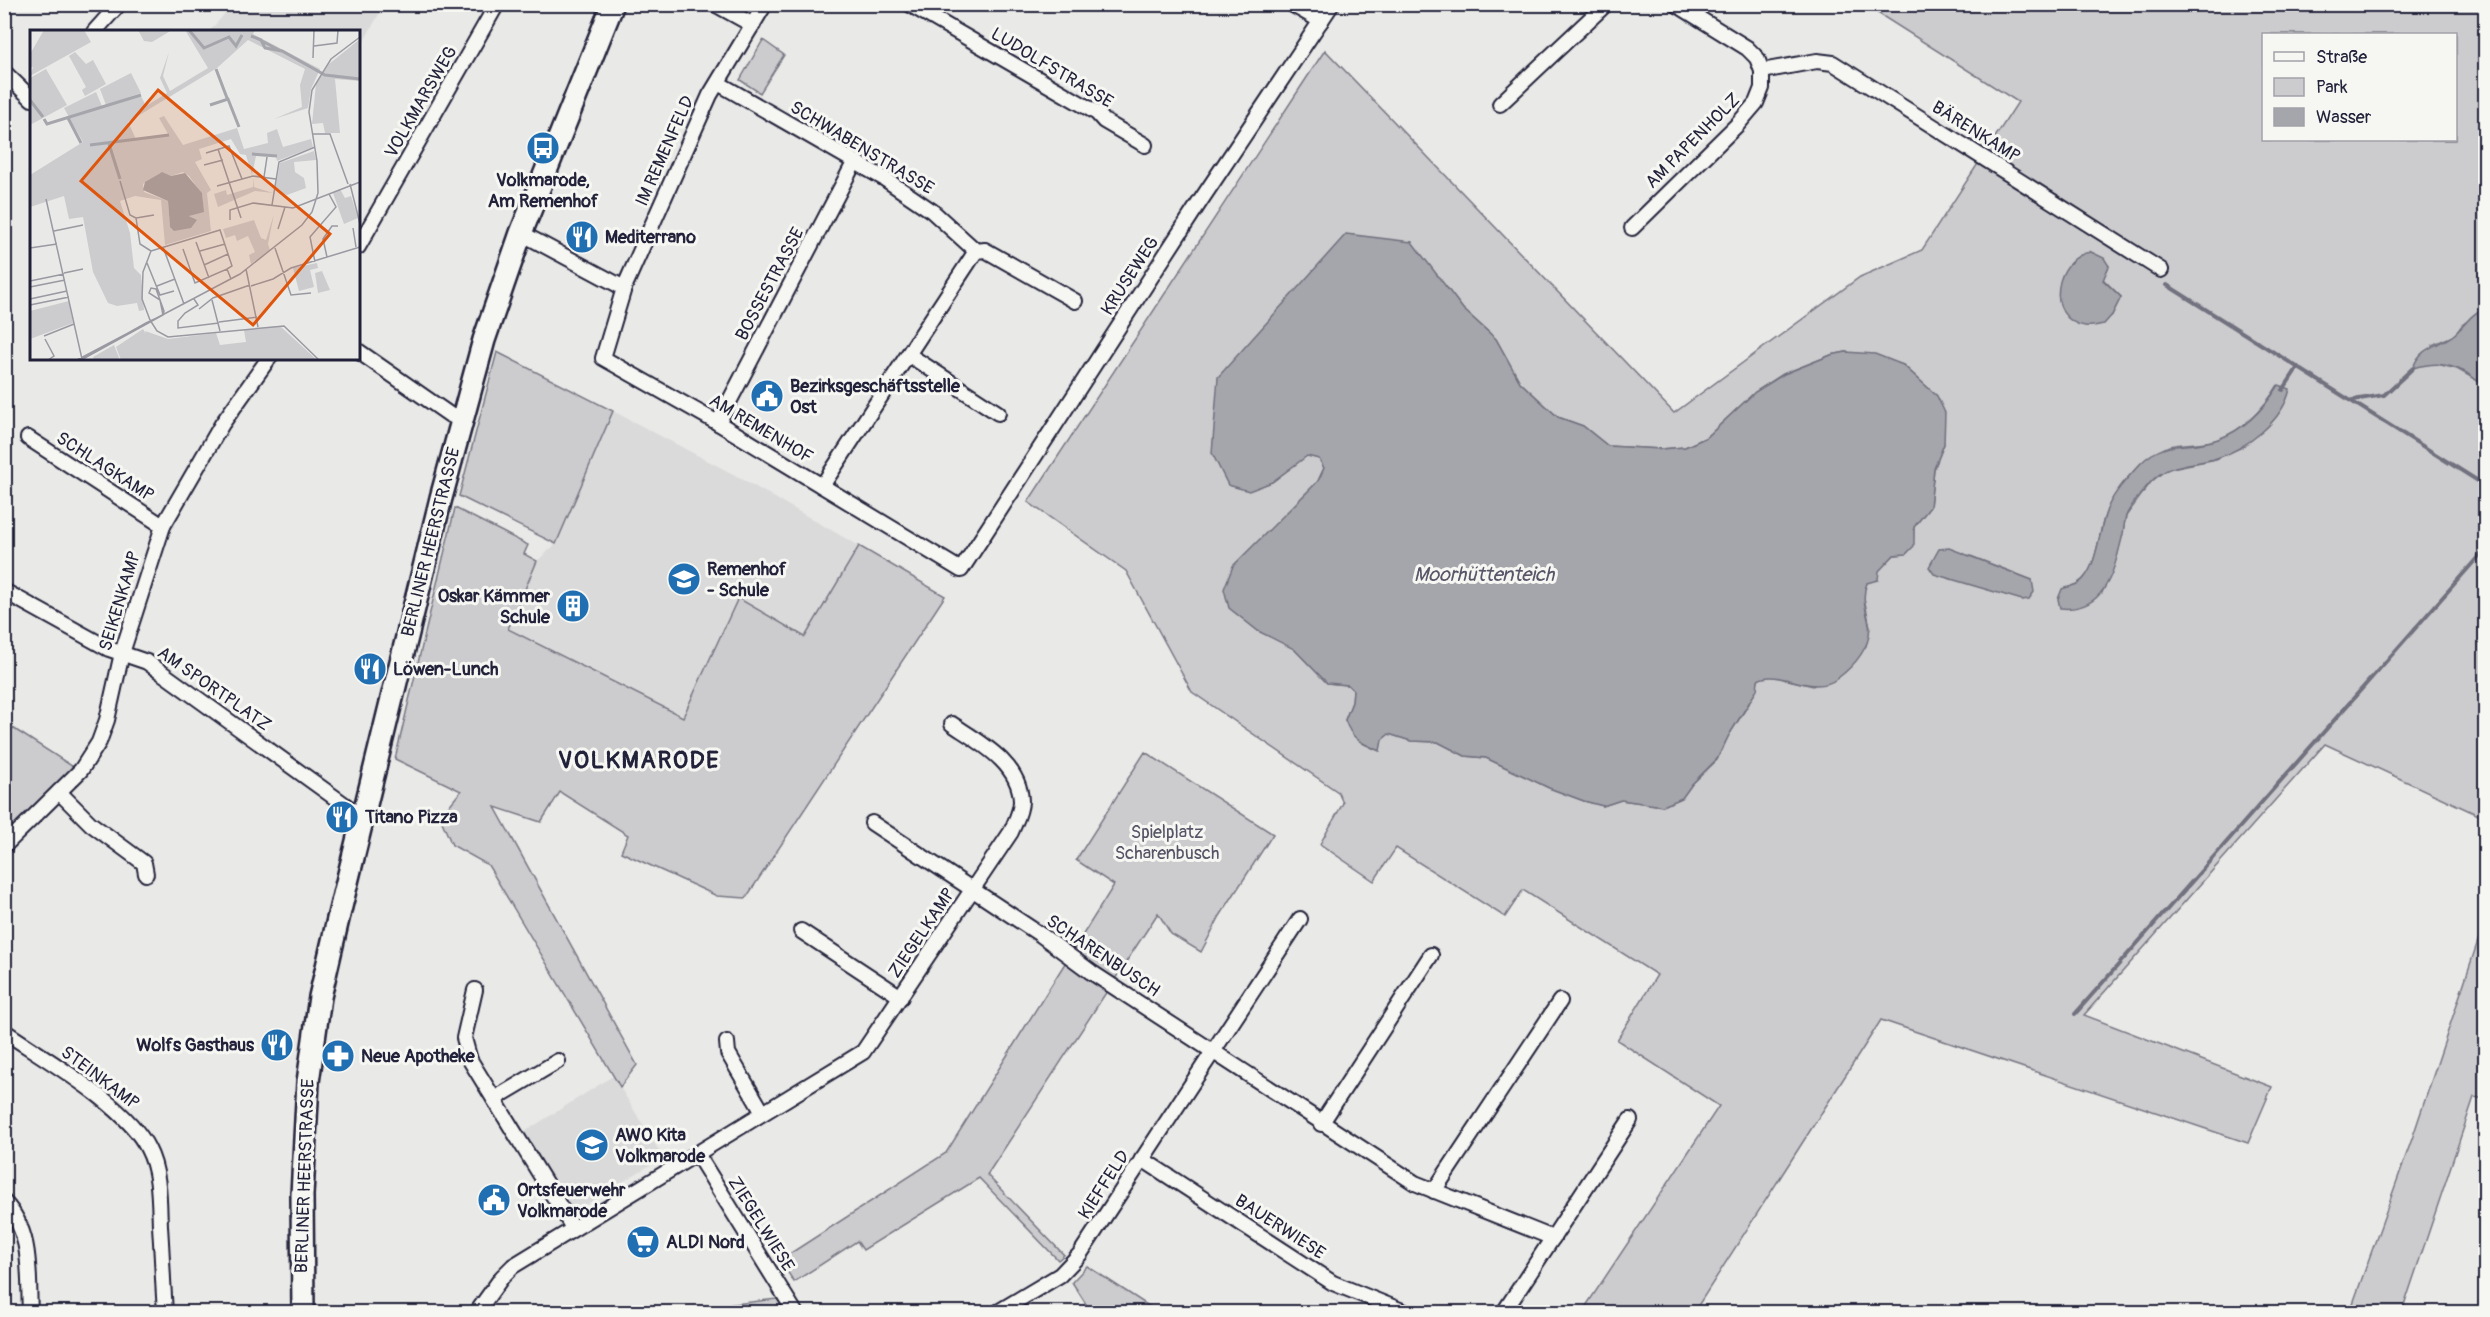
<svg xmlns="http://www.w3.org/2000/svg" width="2490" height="1317" font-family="Pangolin,sans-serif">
<rect width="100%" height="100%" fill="#e9e9e7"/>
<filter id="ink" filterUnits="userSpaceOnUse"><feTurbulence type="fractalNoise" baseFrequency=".0167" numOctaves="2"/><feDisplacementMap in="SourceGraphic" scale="12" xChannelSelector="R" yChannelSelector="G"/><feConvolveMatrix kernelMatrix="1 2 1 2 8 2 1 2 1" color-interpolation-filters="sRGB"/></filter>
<g filter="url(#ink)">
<g fill="#dadada">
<polygon points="233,4 384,4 384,5 359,50 358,32 210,31"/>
<polygon points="613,411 733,474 859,546 805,637 738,599 684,718 508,629 537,561 556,544"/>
<polygon points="613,1076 663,1157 571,1214 521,1134"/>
</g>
<g fill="#ccccce" stroke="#777784" stroke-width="1.5" fill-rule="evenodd">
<path d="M1865 5H2485V308L2462 325 2455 335 2432 345V363L2457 369 2485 385V818L2325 744 2084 1015 2272 1087 2248 1143 1881 1020 1694 1312H1582L1719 1106 1617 1040 1657 975 1523 890 1505 917 1396 848 1374 881 1320 844 1343 803 1338 792 1192 692 1126 571 1028 502 1325 50 1674 413 1860 277 1922 250 2018 102ZM2264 34H2456V140H2264ZM1412 243 1463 309 1496 339 1520 382 1558 417 1583 426 1608 446 1661 449 1685 447 1707 437 1755 392 1783 374 1831 355 1846 352 1903 365 1937 396 1944 444 1934 469 1930 507 1914 527 1913 546 1906 554 1894 555 1867 583 1863 593 1870 627 1866 646 1813 686 1767 675 1758 680 1749 704 1729 735 1717 760 1692 784 1682 798 1663 806 1621 800 1603 806 1584 801 1549 788 1486 758 1465 756 1438 742 1411 741 1389 734 1382 739 1379 751 1362 743 1345 720 1352 702 1353 690 1348 685 1327 683 1294 649 1318 481 1324 468 1319 459 1307 455 1272 482ZM2091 252 2109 266 2103 279 2121 297 2112 315ZM2278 385 2251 439 2242 447 2216 459 2167 469 2151 482 2126 516 2117 557 2102 593 2071 586C2098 579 2097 536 2105 515 2110 502 2120 487 2130 477 2137 469 2159 449 2169 446 2185 442 2203 445 2219 439 2244 430 2265 407 2278 385ZM1968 555 2032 580 2022 600Z"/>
<polygon points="763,40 784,55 760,93 740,80"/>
<polygon points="497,352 613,411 556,544 459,496"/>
<polygon points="455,508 528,545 524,554 537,561 508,629 683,717 738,598 805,637 859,546 945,596 746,898 717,896 621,852 628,835 560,792 541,822 495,807 637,1065 620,1087 488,865 452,845 440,817 461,791 395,759"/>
<polygon points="5,723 75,768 5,837"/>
<polygon points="1145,752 1273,834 1220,916 1201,952 1171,934 1158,913 987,1175 1064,1255 1058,1260 979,1178 863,1250 857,1241 794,1282 780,1260 946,1153 1114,885 1076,860"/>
<polygon points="2485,920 2485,1099 2474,1097 2402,1312 2350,1312 2413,1136"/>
<polygon points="1087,1266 1158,1312 1091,1312 1072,1282"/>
<polygon points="777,1299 786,1312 692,1312 699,1308"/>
</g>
<g fill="#a5a5ac" stroke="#71717f" stroke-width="1.5">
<path d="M1346 234 1412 242 1463 309 1496 339 1520 382 1558 417 1583 426 1608 446 1661 449 1685 447 1707 437 1755 392 1784 374 1831 355 1846 352 1875 354 1903 365 1937 396 1945 413 1944 444 1934 469 1930 507 1914 527V546L1906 554 1894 555 1879 571 1878 580 1867 583C1861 598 1866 609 1869 624 1873 645 1854 666 1838 678 1813 698 1781 668 1758 680L1757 690 1729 735 1717 759 1692 784 1682 798 1663 806 1621 800 1603 806 1584 801 1549 788 1486 758 1465 756 1438 742 1411 741 1389 734 1382 740 1380 751C1361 743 1352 740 1345 720L1352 702 1353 690 1348 685 1327 683 1294 649 1258 631 1229 608 1224 589 1233 566 1318 481 1324 468 1319 459 1307 456 1272 482 1249 491 1228 485 1212 453 1218 377Z"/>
<path d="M2091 252 2104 258 2109 266 2103 280 2121 297 2112 315 2104 324C2098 325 2090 327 2085 326 2043 319 2055 256 2091 252Z"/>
<path d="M2485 308V385C2477 382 2472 376 2465 372 2446 362 2432 363 2413 368 2420 347 2436 347 2452 336 2465 327 2468 315 2485 308Z"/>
<path d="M2279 385 2290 389C2283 421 2247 448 2217 458 2193 466 2169 461 2150 483 2142 492 2131 505 2126 516 2124 522 2124 529 2123 534 2114 570 2106 613 2060 608L2058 599 2062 589C2067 587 2075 586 2079 583 2096 571 2099 534 2105 515 2110 496 2128 477 2141 463 2166 438 2190 450 2218 439 2244 430 2265 407 2279 385Z"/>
<polygon points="1949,548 2032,580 2034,592 2029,599 2022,600 1934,574 1929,567 1939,549"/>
</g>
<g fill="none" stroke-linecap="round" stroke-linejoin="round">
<g stroke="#71717f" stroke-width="4">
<polyline points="2167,285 2486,486"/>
<polyline points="2283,390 2298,367"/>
<polyline points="2353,400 2384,395 2413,368"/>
<polyline points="2075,1014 2486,548"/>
</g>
<defs>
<g id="minor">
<polyline points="715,4 753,25"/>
<polyline points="909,4 1097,113 1104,121 1145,145"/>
<polyline points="1291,4 1321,21"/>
<polyline points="94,32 119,4"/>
<polyline points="1762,71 1817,61 1833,63 2161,270"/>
<polyline points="4,72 32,99"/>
<polyline points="718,83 885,179 932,211 976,251 985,250 1075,301"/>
<polyline points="1500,104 1606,4"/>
<polyline points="1632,228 1738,124 1756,103 1762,88 1762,71 1757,58 1747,48 1676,4"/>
<polyline points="521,233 624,288 710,95 765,4"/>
<polyline points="358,247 497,4"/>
<polyline points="624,288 603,358 718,423 961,570 1201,200 1332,4"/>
<polyline points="358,351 450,415 461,420"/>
<polyline points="909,355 998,413"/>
<polyline points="718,423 855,161"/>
<polyline points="28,438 163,526"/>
<polyline points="822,486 976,251"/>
<polyline points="4,591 109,649 147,662 352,810 364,814"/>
<polyline points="59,792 91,824 144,863 146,874"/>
<polyline points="872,823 1041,935 1091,972 1415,1183 1553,1238"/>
<polyline points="4,846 81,770 99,742 107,720 122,653 163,526 222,424 269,358"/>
<polyline points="801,931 901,997"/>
<polyline points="475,990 464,1038 470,1060 573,1228"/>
<path d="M4 1031C46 1060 127 1105 148 1149 160 1172 159 1201 160 1226 162 1255 163 1284 165 1312"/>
<polyline points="727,1042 728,1053 763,1113"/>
<polyline points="494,1099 558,1061"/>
<polyline points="1321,1124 1431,955"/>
<polyline points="697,1154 795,1312"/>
<polyline points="1142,1159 1333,1283 1405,1312"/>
<polyline points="1434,1191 1560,1001"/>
<path d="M4 1202C33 1232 28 1274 30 1312"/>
<path d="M477 1312 502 1277 513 1266 863 1052 1011 832C1015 822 1021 812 1021 801 1020 763 979 742 952 724"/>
<polyline points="998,1312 1060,1275 1080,1254 1300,919"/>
<polyline points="1504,1312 1630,1120"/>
</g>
<polyline id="primary" points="303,1312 302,1195 308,1082 320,997 338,919 441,498 484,340 521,233 613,4"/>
</defs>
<use href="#minor" stroke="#22223b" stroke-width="18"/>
<use href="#primary" stroke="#22223b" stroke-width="26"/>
<use href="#minor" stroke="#f6f6f2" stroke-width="14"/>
<use href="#primary" stroke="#f6f6f2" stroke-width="21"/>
</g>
</g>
<defs>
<symbol id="bus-disc" viewBox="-11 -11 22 22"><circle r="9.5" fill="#1f6fb2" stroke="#f6f6f2"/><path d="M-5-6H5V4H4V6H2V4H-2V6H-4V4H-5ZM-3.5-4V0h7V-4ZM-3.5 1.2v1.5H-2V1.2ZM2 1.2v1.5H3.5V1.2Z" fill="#fff"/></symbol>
<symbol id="restaurant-disc" viewBox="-11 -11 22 22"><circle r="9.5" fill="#1f6fb2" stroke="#f6f6f2"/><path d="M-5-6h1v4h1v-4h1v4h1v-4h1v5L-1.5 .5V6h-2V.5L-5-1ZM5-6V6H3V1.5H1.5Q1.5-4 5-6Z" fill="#fff"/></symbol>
<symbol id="civic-disc" viewBox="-11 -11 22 22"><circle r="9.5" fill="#1f6fb2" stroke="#f6f6f2"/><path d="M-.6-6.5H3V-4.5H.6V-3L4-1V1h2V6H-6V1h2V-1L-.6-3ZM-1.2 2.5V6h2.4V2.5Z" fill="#fff"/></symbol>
<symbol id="school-disc" viewBox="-11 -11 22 22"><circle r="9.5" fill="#1f6fb2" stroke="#f6f6f2"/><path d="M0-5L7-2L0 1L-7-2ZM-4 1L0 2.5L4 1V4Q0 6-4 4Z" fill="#fff"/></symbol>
<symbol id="building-disc" viewBox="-11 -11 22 22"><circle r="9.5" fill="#1f6fb2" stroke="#f6f6f2"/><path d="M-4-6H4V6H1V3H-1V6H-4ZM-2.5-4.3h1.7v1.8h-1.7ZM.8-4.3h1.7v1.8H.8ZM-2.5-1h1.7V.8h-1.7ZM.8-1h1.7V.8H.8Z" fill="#fff"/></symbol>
<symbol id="pharmacy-disc" viewBox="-11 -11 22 22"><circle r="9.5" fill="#1f6fb2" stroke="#f6f6f2"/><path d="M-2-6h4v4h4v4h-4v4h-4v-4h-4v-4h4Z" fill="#fff"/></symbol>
<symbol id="supermarket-disc" viewBox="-11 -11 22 22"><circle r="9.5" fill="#1f6fb2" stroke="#f6f6f2"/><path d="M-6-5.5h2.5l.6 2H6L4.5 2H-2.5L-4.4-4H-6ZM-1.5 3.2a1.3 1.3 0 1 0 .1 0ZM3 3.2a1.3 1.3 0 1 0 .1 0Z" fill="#fff"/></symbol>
</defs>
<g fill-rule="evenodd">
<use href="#bus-disc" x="524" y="129" width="38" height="38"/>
<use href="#restaurant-disc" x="563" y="218" width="38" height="38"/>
<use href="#civic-disc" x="748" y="377" width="38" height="38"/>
<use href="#school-disc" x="665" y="560" width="38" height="38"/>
<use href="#building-disc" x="554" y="587" width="38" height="38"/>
<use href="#restaurant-disc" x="351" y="650" width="38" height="38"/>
<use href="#restaurant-disc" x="323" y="798" width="38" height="38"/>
<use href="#restaurant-disc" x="258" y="1026" width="38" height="38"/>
<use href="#pharmacy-disc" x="319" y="1037" width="38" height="38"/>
<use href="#school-disc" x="573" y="1126" width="38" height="38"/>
<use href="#civic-disc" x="475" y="1181" width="38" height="38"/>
<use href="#supermarket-disc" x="624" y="1223" width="38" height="38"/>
</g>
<g text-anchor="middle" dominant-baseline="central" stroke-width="6" stroke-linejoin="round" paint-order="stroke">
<g font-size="18" fill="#22223b" stroke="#f6f6f2">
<text transform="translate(1052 68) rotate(31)">LUDOLFSTRASSE</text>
<text transform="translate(421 102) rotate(-60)">VOLKMARSWEG</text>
<text transform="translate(1976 132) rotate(32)">BÄRENKAMP</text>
<text transform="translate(1693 141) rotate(-45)">AM PAPENHOLZ</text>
<text transform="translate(862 148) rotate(31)">SCHWABENSTRASSE</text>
<text transform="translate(665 151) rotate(-66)">IM REMENFELD</text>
<text transform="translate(1130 276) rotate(-57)">KRUSEWEG</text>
<text transform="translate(770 284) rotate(-62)">BOSSESTRASSE</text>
<text transform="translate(761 429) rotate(31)">AM REMENHOF</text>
<text transform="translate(105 467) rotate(33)">SCHLAGKAMP</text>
<text transform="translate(431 542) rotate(-76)">BERLINER HEERSTRASSE</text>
<text transform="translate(120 601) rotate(-73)">SEIKENKAMP</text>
<text transform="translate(214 689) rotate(35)">AM SPORTPLATZ</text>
<text transform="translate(922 933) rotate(-56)">ZIEGELKAMP</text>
<text transform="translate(1103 956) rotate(34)">SCHARENBUSCH</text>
<text transform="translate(100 1078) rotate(37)">STEINKAMP</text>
<text transform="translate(305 1176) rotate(-88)">BERLINER HEERSTRASSE</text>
<text transform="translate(1104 1185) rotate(-57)">KIEFFELD</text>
<text transform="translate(761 1224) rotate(58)">ZIEGELWIESE</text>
<text transform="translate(1280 1227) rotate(33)">BAUERWIESE</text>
</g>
<g font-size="18" font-weight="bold" fill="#22223b" stroke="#f6f6f2" text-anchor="start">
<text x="543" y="180" text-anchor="middle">Volkmarode,<tspan x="543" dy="21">Am Remenhof</tspan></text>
<text x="605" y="237">Mediterrano</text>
<text x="790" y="386">Bezirksgeschäftsstelle<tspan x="790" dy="21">Ost</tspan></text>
<text x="707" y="569">Remenhof<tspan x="707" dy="21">- Schule</tspan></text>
<text x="550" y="596" text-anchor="end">Oskar Kämmer<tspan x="550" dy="21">Schule</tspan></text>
<text x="393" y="669">Löwen-Lunch</text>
<text x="365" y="817">Titano Pizza</text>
<text x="254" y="1045" text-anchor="end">Wolfs Gasthaus</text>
<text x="361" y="1056">Neue Apotheke</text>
<text x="615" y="1135">AWO Kita<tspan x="615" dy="21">Volkmarode</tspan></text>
<text x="517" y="1190">Ortsfeuerwehr<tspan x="517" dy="21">Volkmarode</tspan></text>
<text x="666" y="1242">ALDI Nord</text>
</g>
<g font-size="18" fill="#555567" stroke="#f6f6f2">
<text x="1167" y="832">Spielplatz<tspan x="1167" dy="21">Scharenbusch</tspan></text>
</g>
<g font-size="20" font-style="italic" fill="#565668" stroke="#f6f6f2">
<text x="1484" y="574">Moorhüttenteich</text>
</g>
<g font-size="24" font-weight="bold" letter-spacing="1.5" fill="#22223b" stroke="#f6f6f2">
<text x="639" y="760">VOLKMARODE</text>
</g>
</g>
<g transform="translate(30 30)">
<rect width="330" height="330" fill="#e9e9e7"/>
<path d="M14 0H54L61 12 0 46 3 37H0V24ZM108 0H142L122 12 114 11ZM155 0H225L223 4 290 39 281 59 278 78 244 89 272 77 270 55 275 39 218 10 187 38 98 92 106 109 138 104 129 88 134 86 153 115 207 98 214 119 238 113 237 103 247 99 253 117 281 109 283 117 247 131 246 127 226 126 222 145 216 125 210 124 201 109 169 119 172 129 165 132 181 160 177 163 181 201 135 215 131 170 105 166 90 171 100 203 104 238 111 245 114 280 109 281 107 273 87 276 78 273 63 242 53 187 39 189 34 166 0 177V145L53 112 39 88 111 66 116 76 137 63 130 48 139 22 133 46 140 61 178 38ZM130 143 141 146 153 142 159 146 172 164 173 179 159 186 163 188 140 196 138 171 114 162 113 154ZM330 9V51L305 49 310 103H295L293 93 282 94 286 54 299 34ZM45 22 56 34 63 30 76 54 55 66 52 60 56 57 39 26ZM16 39 37 75 0 95V48ZM101 43 111 63 76 75 70 59ZM66 62 72 76 39 87 34 78ZM284 121 286 130 264 132 265 142 274 148 276 158 257 165 245 160 250 133ZM223 147 224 157 243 163 225 161 188 177 184 164 196 160 197 165 223 157ZM310 159 315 168 321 166 328 188 314 194 303 163ZM244 184 238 214 240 220 221 234 219 225 225 222 218 206 207 211 205 205 196 208 193 199 224 190 231 208 236 210ZM287 233 288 238 280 240 284 257 269 261 263 238ZM292 241 300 260 288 263 285 243ZM39 271 43 293 0 309V281ZM250 296 287 330H91L86 317 113 299 116 304 115 301 138 309 186 303 190 315 216 312 214 300ZM84 315 90 330H64L63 327Z" fill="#ccccce" fill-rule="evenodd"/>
<path d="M132 142 141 146 155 143 172 163 174 182 159 186 167 190 161 198 144 201 140 197 138 171 113 160 115 152Z" fill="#a5a5ac"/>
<path fill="none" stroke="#a5a5ac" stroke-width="3" d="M159 0 174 18 199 7 206 16 212 5M221 6 231 10 235 18 252 21 295 45 330 49M232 11 251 21M186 39 197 68M0 70 13 87M180 75 198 69 209 97M38 88 51 113M14 89 17 94 111 65M79 114 90 149M60 115 139 105M222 124 247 126"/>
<path fill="none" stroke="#9999a2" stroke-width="1.5" d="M284 16 307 13 308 0M283 28 284 0M283 104H300L318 154M188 119 211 188M176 123 199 116 212 149M174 135 193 130M234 147 237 127M90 151 100 185 106 188M320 154 330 194M187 156 223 146 246 149M16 169 52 329M242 175 249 132 285 117M106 188 110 214 121 221M106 188 124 185M200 190V180L223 173 263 178 330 152M323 198 326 217M248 199 255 177M24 201 53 195M166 212 179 248M133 217 154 274M0 218 27 214M245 218 261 265 281 263M153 219 165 253 197 239 201 249M121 221 190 200 202 236 197 239M170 221 195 214M297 227 293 209 302 196H308M285 232 280 207 306 177 299 164M117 233 130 265 144 261M174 235 198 224M216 239 228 297M34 243 53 239M0 251 34 244M127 256 145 249M221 256 243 249 261 238 330 217M0 257 35 250M0 269 37 261M164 269 168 275 155 283 148 291V298L189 293M182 270 190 301M0 275 39 267M169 279 183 268 220 255M120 290 112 269 113 242 121 221M120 290 127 301 138 307 254 296 289 330M189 292 227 287M14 306 44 294M15 309 24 326 18 330M47 330 210 244 272 195 282 182 288 163 287 131 279 82 282 60 301 29 330 7M50 330 116 293 133 285 130 270 119 263 121 258 126 259 134 281 133 285 51 330"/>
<path fill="#de560e" fill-opacity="0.15" stroke="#de560e" stroke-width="3" d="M128 60 300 204 223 295 51 151Z"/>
<rect width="330" height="330" fill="none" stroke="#22223b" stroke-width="3"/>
</g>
<rect width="2490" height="1317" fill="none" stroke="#f6f6f2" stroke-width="24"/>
<rect x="12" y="12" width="2466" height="1293" fill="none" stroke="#22223b" stroke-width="2" filter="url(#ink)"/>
<rect x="2262" y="33" width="195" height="108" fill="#f6f6f2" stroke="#a1a1a9" stroke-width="1.5"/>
<rect x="2274" y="52" width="30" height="9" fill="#f6f6f2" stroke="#a1a1a9" stroke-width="1.5"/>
<text x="2316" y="63" font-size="18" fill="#22223b">Straße</text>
<rect x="2274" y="78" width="30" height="18" fill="#ccccce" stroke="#a1a1a9" stroke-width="1.5"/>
<text x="2316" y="93" font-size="18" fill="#22223b">Park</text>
<rect x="2274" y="108" width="30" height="18" fill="#a5a5ac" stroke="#a1a1a9" stroke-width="1.5"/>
<text x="2316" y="123" font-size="18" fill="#22223b">Wasser</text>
</svg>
